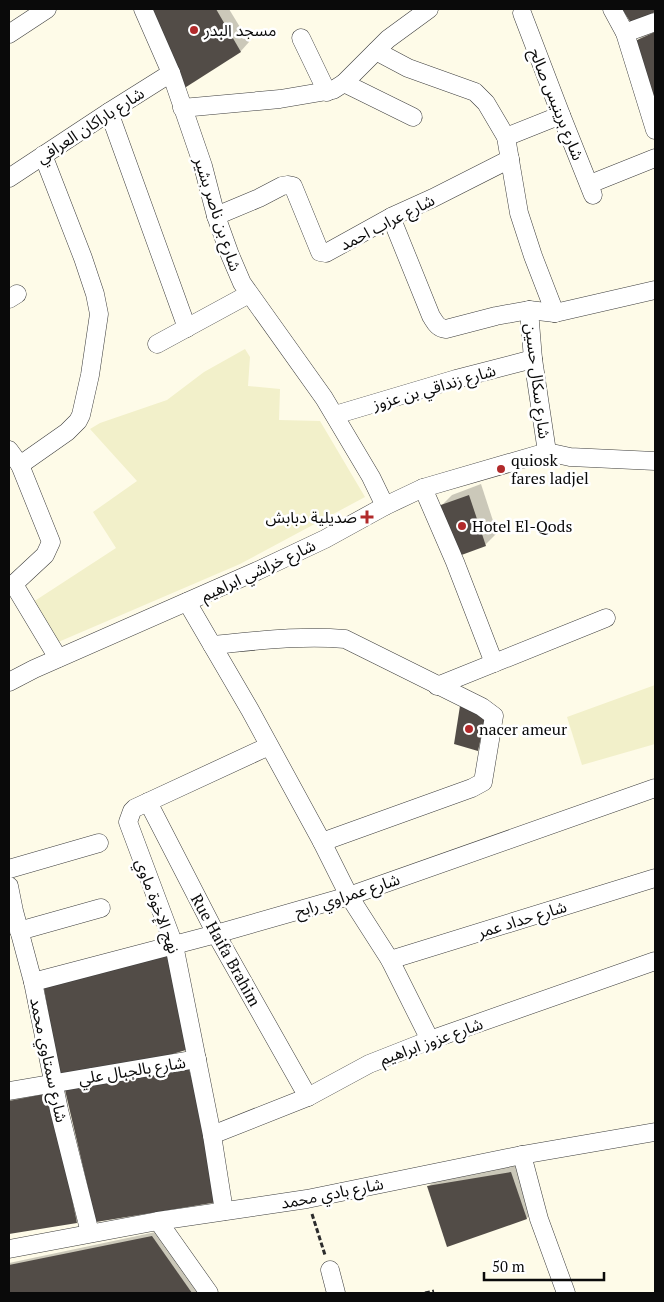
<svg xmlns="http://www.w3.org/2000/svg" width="664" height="1302" font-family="'PT Serif','Noto Sans Arabic',serif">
<rect width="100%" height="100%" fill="#fefbe8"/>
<g fill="#f2f0ca">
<polygon points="245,349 250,357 248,386 280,389 279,420 320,421 365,497 240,564 56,643 30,604 116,548 93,512 137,481 90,429 100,423 167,400 204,372"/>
<polygon points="655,685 655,744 582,765 567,717"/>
</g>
<g fill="#0003">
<polygon points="153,9 229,9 249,42 241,51 184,87"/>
<polygon points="655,31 655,111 637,41 641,37"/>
<polygon points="481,484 497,533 485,545 440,507 452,495"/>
<polygon points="53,1089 81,1217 77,1221 9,1233 9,1098"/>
<polygon points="519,1164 535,1210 527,1218 429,1186 437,1178"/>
<polygon points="156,1232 198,1293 9,1293 9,1263"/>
</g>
<g fill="#524c47">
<polygon points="152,9 216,9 241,52 183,89"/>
<polygon points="622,9 655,9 655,12 631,23"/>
<polygon points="655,32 655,114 635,41"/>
<polygon points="469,495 486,546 456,557 438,506"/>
<polygon points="460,706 486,715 478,751 454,744"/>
<polygon points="170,951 186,1050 112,1072 60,1077 43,983"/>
<polygon points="189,1069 208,1138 218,1202 96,1222 65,1090"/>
<polygon points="50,1093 77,1223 9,1234 9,1101"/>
<polygon points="511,1172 527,1219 447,1247 427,1186"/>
<polygon points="152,1236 192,1293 9,1293 9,1265"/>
</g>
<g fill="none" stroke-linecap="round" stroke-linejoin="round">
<defs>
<g id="minor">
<polyline points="143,9 171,73 203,166 216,216 230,255 242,283 324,398 371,477 385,506"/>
<polyline points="612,9 625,33 655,130"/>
<polyline points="522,13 561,115 593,195"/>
<polyline points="625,33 655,22"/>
<polyline points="9,34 47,9"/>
<polyline points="301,38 327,92"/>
<polyline points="376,51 408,68 475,92 486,103 506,137 519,213 533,256 555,313"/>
<polyline points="344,83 413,117"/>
<polyline points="182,108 280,99 333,90 344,83 388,39 429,9"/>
<polyline points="109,112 187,328"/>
<polyline points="506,137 561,115"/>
<polyline points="9,178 109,112 171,73"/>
<polyline points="590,184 655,158"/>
<polyline points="216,216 259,198 282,186 288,185 293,186 320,252 326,253 391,217 433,198 510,159"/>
<path d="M391 217 431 316C435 322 437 328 446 329L496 316 529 310 555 313 655 290"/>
<polyline points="9,299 17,294"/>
<polyline points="529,310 533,359 547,452"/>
<polyline points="157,344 249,294"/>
<polyline points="335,415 456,379 533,359"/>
<polyline points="9,450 20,465 51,542 45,555 16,582 16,588 58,658"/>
<polyline points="20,465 67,432 78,421 81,415 90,375 99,314 95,294 83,258 43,155"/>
<polyline points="423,488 455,562 494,663"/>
<polyline points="187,602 250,710 322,842 349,896 390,960 430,1040"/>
<path d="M212 645C256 641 301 635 345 639L482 707 494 716 483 782 472 788 322 842"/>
<polyline points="9,682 34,669 257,571 325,539 385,506 423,488 547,452 570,457 655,461"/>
<polyline points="437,686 606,618"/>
<polyline points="148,802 216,934 308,1097"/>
<polyline points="9,869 99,843"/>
<polyline points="9,886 14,911 33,982 59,1110 90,1233"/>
<polyline points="19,931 101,908"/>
<polyline points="390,960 655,878"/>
<polyline points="33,982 216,934 349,896 655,788"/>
<polyline points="9,1091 197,1059"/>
<polyline points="212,1135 308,1097 369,1064 430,1040 655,961"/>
<polyline points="522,1155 539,1219 566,1293"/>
<polyline points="224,1211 212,1135 174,945 128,822 132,811 135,808 269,746"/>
<polyline points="158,1221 209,1293"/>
<polyline points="9,1249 158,1221 307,1199 522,1155 655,1132"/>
<polyline points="330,1270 336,1293"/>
</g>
</defs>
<use href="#minor" stroke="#3d3d3d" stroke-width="19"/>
<g stroke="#2c2c2c" stroke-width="3" stroke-dasharray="5 2.5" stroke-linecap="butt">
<polyline points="312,1214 325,1255"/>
<polyline points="425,1293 434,1291"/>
</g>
<use href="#minor" stroke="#fff" stroke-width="18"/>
</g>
<g fill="#b12a2b" stroke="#fff" stroke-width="2">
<circle cx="194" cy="30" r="5"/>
<circle cx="501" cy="469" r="5"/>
<path d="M364.5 509.5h5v5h5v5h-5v5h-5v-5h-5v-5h5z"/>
<circle cx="462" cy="526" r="5"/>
<circle cx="469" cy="729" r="5"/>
</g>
<g text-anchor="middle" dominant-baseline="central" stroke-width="5" stroke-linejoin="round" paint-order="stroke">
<g font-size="16" fill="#0a0a0a" stroke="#fff" text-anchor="start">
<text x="204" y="30">مسجد البدر</text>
<text x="511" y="460">quiosk<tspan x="511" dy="18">fares ladjel</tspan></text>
<text x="357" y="517" text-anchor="end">صديلية دبابش</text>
<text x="472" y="526">Hotel El-Qods</text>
<text x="479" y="729">nacer ameur</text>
</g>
<g font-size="16" fill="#0a0a0a" stroke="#fff">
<text transform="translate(557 104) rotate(68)">شارع برينيس صالح</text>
<text transform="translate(90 125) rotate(-33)">شارع باراكان العرافي</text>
<text transform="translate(218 214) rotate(72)">شارع بن ناصر بشير</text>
<text transform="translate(387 222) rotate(-27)">شارع عراب احمد</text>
<text transform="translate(538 381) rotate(83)">شارع سكال حسين</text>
<text transform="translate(434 387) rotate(-16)">شارع زنداقي بن عزوز</text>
<text transform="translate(258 570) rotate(-25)">شارع خراشي ابراهيم</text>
<text transform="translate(347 895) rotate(-18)">شارع عمراوي رابح</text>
<text transform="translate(158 906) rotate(70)">نهج الإخوة ماوي</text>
<text transform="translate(522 919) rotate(-17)">شارع حداد عمر</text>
<text transform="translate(226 950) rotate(61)">Rue Haifa Brahim</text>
<text transform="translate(431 1041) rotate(-20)">شارع عزوز ابراهيم</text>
<text transform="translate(49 1060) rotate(78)">شارع سمتاوي محمد</text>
<text transform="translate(132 1070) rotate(-9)">شارع بالجبال علي</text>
<text transform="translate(332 1193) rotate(-11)">شارع بادي محمد</text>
</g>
</g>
<rect width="664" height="1302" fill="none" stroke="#0a0a0a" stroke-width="20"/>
<path d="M484 1272v8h120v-8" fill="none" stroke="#0a0a0a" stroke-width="2.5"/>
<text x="492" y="1272" font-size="15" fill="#0a0a0a" stroke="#ffffff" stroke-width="4" paint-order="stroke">50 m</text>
</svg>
